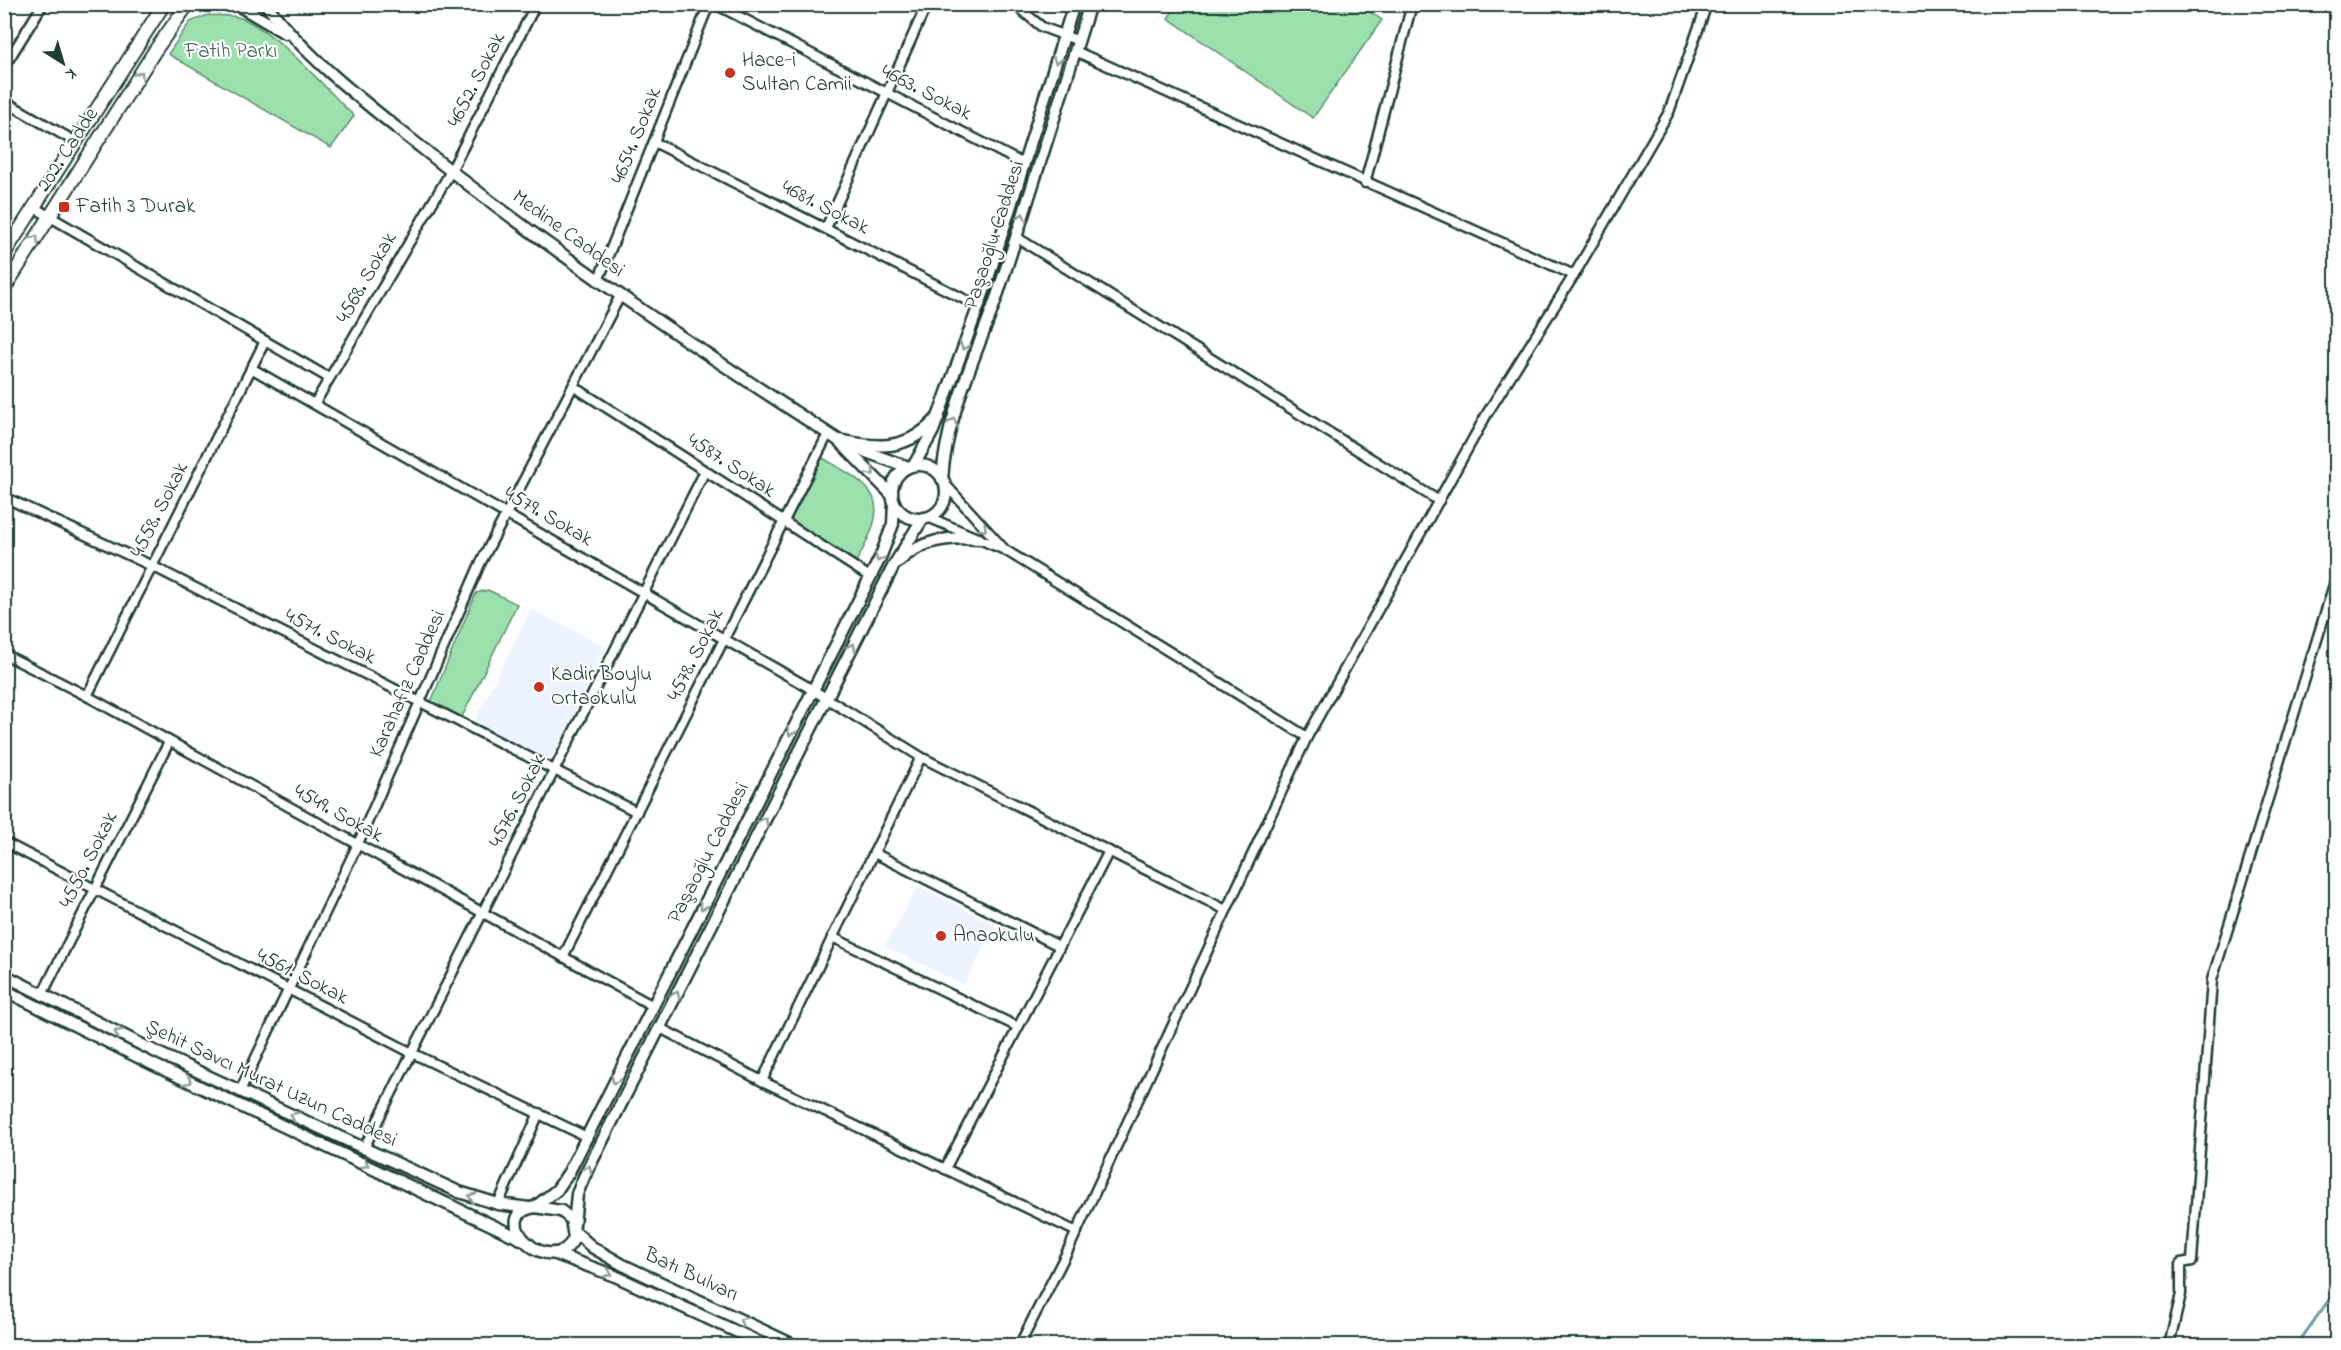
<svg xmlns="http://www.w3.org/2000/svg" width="2341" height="1350" font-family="'Indie Flower',sans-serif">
<rect width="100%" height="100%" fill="#fff"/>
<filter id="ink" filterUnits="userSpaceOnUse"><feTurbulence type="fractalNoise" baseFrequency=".0167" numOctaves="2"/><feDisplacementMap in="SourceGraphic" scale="12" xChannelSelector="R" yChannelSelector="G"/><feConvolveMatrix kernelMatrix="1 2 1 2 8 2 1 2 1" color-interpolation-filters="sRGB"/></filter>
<g filter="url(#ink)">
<g fill="#edf3fe">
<polygon points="531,609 606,647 551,761 541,764 472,726"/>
<polygon points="918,886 996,925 964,985 885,946"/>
</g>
<g fill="#9ce1ad" stroke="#5e8f70" stroke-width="1.5">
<polygon points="1358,4 1382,20 1313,118 1168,18 1177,5"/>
<path d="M208 15C218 16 231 15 241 18 279 33 324 87 354 116L331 148 168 54 190 22Z"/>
<path d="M819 456C877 489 893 497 856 562L788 519Z"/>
<polygon points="488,590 517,604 460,721 428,709 476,593"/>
</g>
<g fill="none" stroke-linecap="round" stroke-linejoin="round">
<polyline stroke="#659aa8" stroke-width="3" points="2296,1346 2336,1290"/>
<defs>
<g id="minor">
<polyline points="715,4 1024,164"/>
<polyline points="1014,4 1042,27 1079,41"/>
<polyline points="1075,51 1574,275"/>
<polyline points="4,67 43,4"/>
<polyline points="4,101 76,142"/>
<polyline points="654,142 978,306"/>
<polyline points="1365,183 1412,4"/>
<polyline points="35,208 329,378"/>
<polyline points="826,228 927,4"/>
<polyline points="1016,237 1439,501"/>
<polyline points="598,281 709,4"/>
<polyline points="251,368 813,690 921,757 1226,910"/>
<polyline points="573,386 870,577"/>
<polyline points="315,403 451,171 536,4"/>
<polyline points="4,497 152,566 637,812"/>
<polyline points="928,517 1005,550 945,484"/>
<polyline points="1005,550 1307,737"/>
<polyline points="4,654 87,696 653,1006"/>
<polyline points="87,696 265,341"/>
<polyline points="4,842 412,1053 587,1137"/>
<polyline points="874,853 1059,946"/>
<polyline points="832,937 1018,1027"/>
<polyline points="563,957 828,434"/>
<polyline points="42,995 169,742"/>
<polyline points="660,1028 762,1081 1077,1232"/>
<polyline points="762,1081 921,757"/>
<polyline points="240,1091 357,846 480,564 620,296"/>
<polyline points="364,1148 705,471"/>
<polyline points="945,1169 1109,851"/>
<polyline points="498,1204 539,1113"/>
<polyline points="1019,1346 1069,1248 1307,737 1488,412 1574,275 1669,112 1707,4"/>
<polyline points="2169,1346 2181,1294 2181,1263 2192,1261 2212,980 2336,578"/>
</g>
<g id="tertiary">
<polyline points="236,4 285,33"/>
<path d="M266 4C308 60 368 105 422 148 555 255 696 348 838 440 880 449 909 451 939 416"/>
<polyline points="838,440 892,495"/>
<polyline points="852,447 908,467"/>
<polyline points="914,465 933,431 984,291 1074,4"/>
<circle cx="919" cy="492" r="27"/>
<path d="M942 479C946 416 976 356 997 296 1029 199 1059 102 1090 4"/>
<path d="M899 561C922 540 949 536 979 539"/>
<polyline points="4,975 160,1054 459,1192 498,1204 529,1208"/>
<polyline points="4,990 152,1064 521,1239"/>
<polyline points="535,1207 557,1190 569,1172 880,558 893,524 894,502"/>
<path d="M535 1207 561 1211 571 1219 574 1238C552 1283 484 1216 535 1207Z"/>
<polyline points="574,1225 577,1194 584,1177 894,565 923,518"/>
<polyline points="575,1232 592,1247 623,1265 796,1346"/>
<polyline points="553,1253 615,1276 768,1346"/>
</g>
<g id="secondary">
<polyline points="4,254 164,4"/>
<polyline points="4,289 154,52 188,4"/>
</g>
</defs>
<use href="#minor" stroke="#1f3d34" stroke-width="13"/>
<use href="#tertiary" stroke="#1f3d34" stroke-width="15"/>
<use href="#secondary" stroke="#1f3d34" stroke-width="16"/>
<use href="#minor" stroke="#fff" stroke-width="8"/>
<use href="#tertiary" stroke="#fff" stroke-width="10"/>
<use href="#secondary" stroke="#fff" stroke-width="12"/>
</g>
<defs><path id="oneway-chevron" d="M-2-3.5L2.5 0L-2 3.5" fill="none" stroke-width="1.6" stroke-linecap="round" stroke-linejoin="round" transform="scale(1.5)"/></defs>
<g stroke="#8f9e9a">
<use href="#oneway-chevron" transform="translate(1057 60) rotate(108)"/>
<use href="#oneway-chevron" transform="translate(140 75) rotate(-57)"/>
<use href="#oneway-chevron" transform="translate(1022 217) rotate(-72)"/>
<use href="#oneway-chevron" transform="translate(35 239) rotate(-57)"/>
<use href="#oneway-chevron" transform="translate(964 346) rotate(110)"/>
<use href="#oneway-chevron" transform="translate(953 422) rotate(-72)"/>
<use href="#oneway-chevron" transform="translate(871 472) rotate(45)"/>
<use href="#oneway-chevron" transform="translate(983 528) rotate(45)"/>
<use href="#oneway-chevron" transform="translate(879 558) rotate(115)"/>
<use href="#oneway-chevron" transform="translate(852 647) rotate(-63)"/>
<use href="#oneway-chevron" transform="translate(791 732) rotate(117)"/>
<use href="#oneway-chevron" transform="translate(764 821) rotate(-63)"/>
<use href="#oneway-chevron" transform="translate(703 906) rotate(117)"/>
<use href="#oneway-chevron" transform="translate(676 995) rotate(-63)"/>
<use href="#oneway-chevron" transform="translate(118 1033) rotate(-153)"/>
<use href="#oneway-chevron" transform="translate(615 1080) rotate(117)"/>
<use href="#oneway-chevron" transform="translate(188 1081) rotate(25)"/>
<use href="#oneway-chevron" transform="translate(294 1116) rotate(-155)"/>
<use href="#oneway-chevron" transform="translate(365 1164) rotate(25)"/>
<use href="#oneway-chevron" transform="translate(588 1169) rotate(-63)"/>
<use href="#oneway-chevron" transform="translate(472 1197) rotate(-160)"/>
<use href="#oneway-chevron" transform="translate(608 1273) rotate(23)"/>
<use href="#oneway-chevron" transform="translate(743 1321) rotate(-156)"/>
</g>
</g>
<g fill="#c8321e" stroke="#fff" stroke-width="2">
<circle cx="730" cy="73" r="6"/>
<rect x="58" y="201" width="12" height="12" rx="3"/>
<circle cx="539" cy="687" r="6"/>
<circle cx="941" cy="936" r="6"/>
</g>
<g text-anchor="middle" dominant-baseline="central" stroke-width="4.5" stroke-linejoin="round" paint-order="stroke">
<g font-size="21" fill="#3e6652" stroke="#fff">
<text x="231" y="52">Fatih Parkı</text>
</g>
<g font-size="21" fill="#1f3d34" stroke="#fff" text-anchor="start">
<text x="742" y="61">Hace-i<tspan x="742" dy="24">Sultan Camii</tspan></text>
<text x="76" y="207">Fatih 3 Durak</text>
<text x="551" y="675">Kadir Boylu<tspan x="551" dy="24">Ortaokulu</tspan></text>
<text x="953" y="936">Anaokulu</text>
</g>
<g font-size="21" fill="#1f3d34" stroke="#fff">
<text transform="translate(477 80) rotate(-63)">4652. Sokak</text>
<text transform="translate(926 93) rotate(27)">4663. Sokak</text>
<text transform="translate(637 136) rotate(-68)">4654. Sokak</text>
<text transform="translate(68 150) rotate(-57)">202. Cadde</text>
<text transform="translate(825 208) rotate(27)">4681. Sokak</text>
<text transform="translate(568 234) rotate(36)">Medine Caddesi</text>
<text transform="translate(995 235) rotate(-72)">Paşaoğlu Caddesi</text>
<text transform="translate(367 278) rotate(-60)">4568. Sokak</text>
<text transform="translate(731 466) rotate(33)">4587. Sokak</text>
<text transform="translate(160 510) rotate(-63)">4558. Sokak</text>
<text transform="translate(548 517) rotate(30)">4579. Sokak</text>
<text transform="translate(330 637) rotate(27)">4571. Sokak</text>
<text transform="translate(696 655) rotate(-63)">4578. Sokak</text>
<text transform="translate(408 684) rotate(-66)">Karahafız Caddesi</text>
<text transform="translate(518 801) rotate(-63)">4576. Sokak</text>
<text transform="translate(338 814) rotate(29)">4549. Sokak</text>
<text transform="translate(709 853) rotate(-63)">Paşaoğlu Caddesi</text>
<text transform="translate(89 860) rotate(-63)">4550. Sokak</text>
<text transform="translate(302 977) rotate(27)">4561. Sokak</text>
<text transform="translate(271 1084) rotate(25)">Şehit Savcı Murat Uzun Caddesi</text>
<text transform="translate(691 1275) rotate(25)">Batı Bulvarı</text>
</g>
</g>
<rect width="2341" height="1350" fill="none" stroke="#fff" stroke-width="24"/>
<rect x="12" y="12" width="2317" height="1326" fill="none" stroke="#1f3d34" stroke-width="2" filter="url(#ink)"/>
<g transform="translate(63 63) rotate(143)" stroke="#ffffff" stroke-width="4.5" paint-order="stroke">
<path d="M0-4.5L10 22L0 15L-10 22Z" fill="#1f3d34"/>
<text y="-9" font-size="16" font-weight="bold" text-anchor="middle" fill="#1f3d34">K</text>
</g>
</svg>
